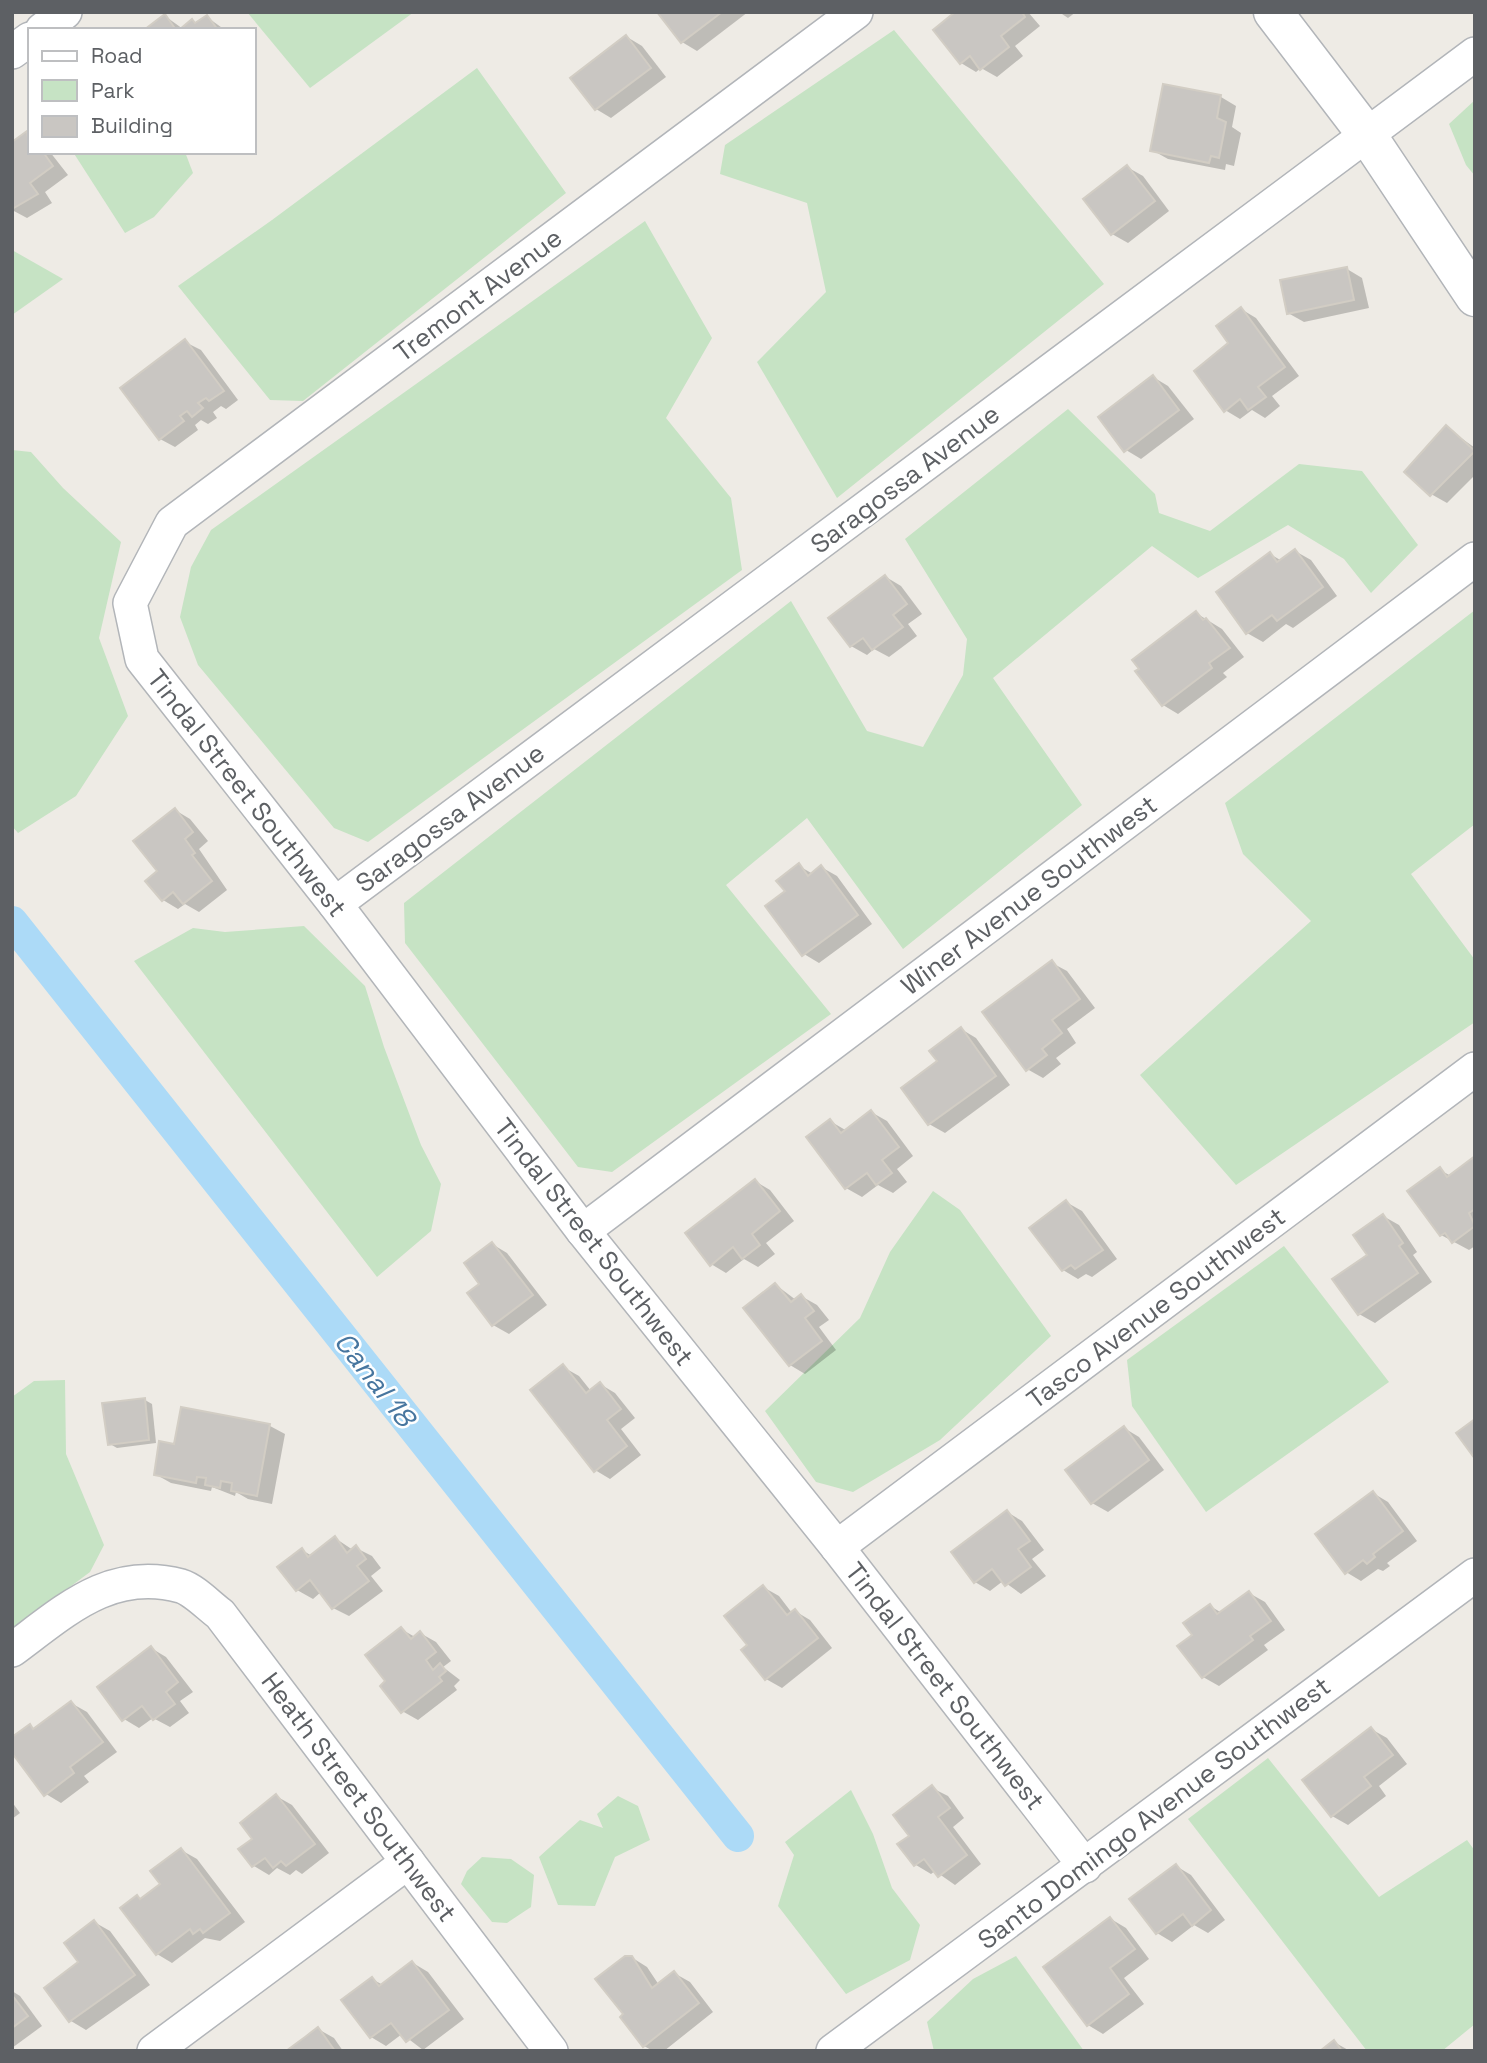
<svg xmlns="http://www.w3.org/2000/svg" width="1487" height="2063" font-family="'Space Grotesk',sans-serif">
<rect width="100%" height="100%" fill="#eeebe5"/>
<g fill="#c6e3c4">
<polygon points="247,12 414,12 310,88"/>
<polygon points="894,30 1104,284 837,498 757,362 826,292 807,203 720,174 725,145"/>
<polygon points="477,68 566,193 303,401 270,400 178,286 272,220"/>
<polygon points="1475,100 1475,176 1466,165 1449,124"/>
<polygon points="73,152 185,152 193,173 154,217 125,233"/>
<polygon points="645,221 712,338 666,418 731,498 742,570 368,842 334,828 198,665 180,617 191,567 211,530"/>
<polygon points="12,250 63,279 12,315"/>
<polygon points="1068,409 1155,494 1159,513 1210,531 1299,464 1362,471 1418,545 1371,593 1344,559 1288,525 1198,578 1152,546 993,678 1082,805 903,949 807,818 726,885 831,1014 612,1172 578,1167 405,943 404,903 791,601 867,731 923,747 963,675 967,639 905,539"/>
<polygon points="12,450 31,452 63,488 121,542 99,638 128,716 76,796 18,833 12,826"/>
<polygon points="1475,610 1475,824 1411,874 1475,960 1475,1022 1236,1185 1140,1075 1311,921 1243,854 1225,803"/>
<polygon points="304,926 365,986 384,1047 421,1145 441,1184 431,1231 377,1277 134,961 193,928 225,932"/>
<polygon points="933,1191 960,1210 1051,1336 940,1440 853,1492 816,1482 765,1411 860,1318 890,1252"/>
<polygon points="1284,1246 1389,1382 1206,1512 1132,1406 1127,1360"/>
<polygon points="65,1380 66,1454 104,1545 90,1572 12,1630 12,1397 34,1381"/>
<polygon points="1268,1758 1379,1897 1467,1840 1475,1851 1475,2024 1442,2051 1367,2051 1188,1819"/>
<polygon points="851,1790 873,1834 892,1888 920,1925 910,1960 846,1994 778,1906 794,1855 785,1842"/>
<polygon points="618,1796 638,1806 650,1840 615,1857 595,1906 558,1905 539,1857 580,1820 603,1828 597,1814"/>
<polygon points="482,1857 511,1859 534,1875 531,1907 507,1923 492,1922 461,1884 467,1871"/>
<polygon points="1016,1956 1084,2051 934,2051 927,2022 973,1979"/>
</g>
<g fill="#0003">
<polygon points="659,12 748,12 697,51 682,42"/>
<polygon points="958,12 1028,12 1040,26 1015,46 1023,56 997,77 981,68 976,72 961,63"/>
<polygon points="1059,12 1076,12 1068,18"/>
<polygon points="165,16 183,29 207,17 225,30 147,30"/>
<polygon points="627,37 642,46 666,77 611,118 596,109"/>
<polygon points="1221,97 1236,106 1232,127 1241,133 1234,166 1226,164 1225,170 1168,159 1152,150"/>
<polygon points="28,133 30,152 50,152 68,175 45,192 52,203 27,218 12,210 12,144"/>
<polygon points="1127,167 1143,176 1169,211 1128,243 1112,234"/>
<polygon points="1347,269 1362,278 1369,308 1304,322 1288,313"/>
<polygon points="1241,309 1256,318 1299,376 1272,396 1280,406 1265,418 1252,410 1240,419 1225,410 1231,343"/>
<polygon points="185,342 201,350 238,400 226,409 221,406 213,412 217,418 208,424 201,420 195,425 198,430 175,447 160,439"/>
<polygon points="1153,377 1168,386 1194,419 1141,459 1126,450"/>
<polygon points="1446,427 1475,448 1475,475 1447,503 1431,494"/>
<polygon points="1295,551 1311,560 1337,596 1293,628 1286,624 1263,642 1247,633 1270,554 1282,561"/>
<polygon points="886,577 901,586 922,614 908,624 917,636 889,657 874,649 867,655 851,646"/>
<polygon points="1196,613 1222,629 1244,657 1223,673 1227,677 1178,714 1163,705"/>
<polygon points="175,810 190,819 208,841 199,849 227,890 199,912 185,904 178,909 163,900 160,872"/>
<polygon points="799,866 813,874 821,867 837,876 872,924 819,963 804,954 787,892"/>
<polygon points="1052,963 1067,971 1095,1008 1067,1029 1076,1043 1056,1058 1061,1064 1043,1078 1027,1069"/>
<polygon points="961,1029 976,1038 1010,1085 945,1133 929,1124 940,1062"/>
<polygon points="871,1112 887,1121 913,1156 897,1169 907,1182 893,1193 878,1185 862,1197 846,1188 830,1121 847,1131"/>
<polygon points="1475,1158 1475,1246 1469,1250 1441,1235 1440,1170 1451,1176"/>
<polygon points="755,1181 770,1190 794,1221 766,1243 775,1254 758,1267 744,1259 726,1273 711,1264"/>
<polygon points="1066,1202 1082,1211 1117,1259 1092,1277 1086,1274 1078,1279 1063,1270"/>
<polygon points="1383,1216 1399,1225 1417,1252 1413,1255 1432,1282 1375,1323 1359,1314 1369,1255"/>
<polygon points="492,1244 507,1253 547,1305 509,1334 493,1325 469,1294 481,1284"/>
<polygon points="776,1285 796,1300 801,1296 817,1305 829,1320 819,1327 836,1350 805,1374 790,1365"/>
<polygon points="563,1367 579,1376 591,1391 600,1384 615,1393 635,1418 621,1429 641,1455 610,1479 595,1470"/>
<polygon points="145,1400 152,1404 156,1443 117,1448 110,1444"/>
<polygon points="270,1426 285,1434 272,1504 248,1499 236,1492 235,1496 212,1487 211,1491 171,1483 155,1474"/>
<polygon points="1124,1428 1139,1437 1164,1470 1108,1512 1092,1503"/>
<polygon points="1373,1493 1388,1502 1417,1541 1387,1563 1390,1566 1383,1571 1378,1569 1361,1581 1346,1572"/>
<polygon points="1007,1512 1022,1521 1044,1550 1032,1559 1046,1576 1021,1594 1003,1581 990,1591 975,1582"/>
<polygon points="335,1538 353,1550 356,1548 372,1556 381,1568 371,1576 383,1591 349,1616 333,1608 321,1592 313,1599 297,1590 302,1550 312,1556"/>
<polygon points="763,1587 779,1596 792,1613 795,1611 810,1620 832,1648 782,1688 766,1679 750,1646"/>
<polygon points="1249,1593 1265,1602 1285,1630 1264,1645 1268,1650 1219,1686 1203,1677 1180,1646 1194,1635 1210,1606 1222,1613"/>
<polygon points="401,1629 415,1637 420,1633 436,1642 451,1661 443,1667 460,1680 454,1686 457,1690 418,1720 402,1711 387,1682"/>
<polygon points="151,1648 166,1657 193,1692 180,1701 189,1713 170,1727 153,1718 139,1728 124,1719"/>
<polygon points="71,1703 87,1712 117,1752 84,1776 89,1782 61,1803 46,1794 30,1726 35,1729"/>
<polygon points="1371,1729 1387,1738 1407,1764 1379,1786 1386,1796 1348,1825 1332,1816"/>
<polygon points="932,1788 948,1796 964,1818 953,1827 981,1864 955,1885 935,1871 931,1874 916,1865 900,1845 911,1836"/>
<polygon points="276,1796 292,1805 329,1853 302,1874 296,1870 290,1875 277,1868 269,1875 254,1866 241,1850 254,1839"/>
<polygon points="12,1802 20,1813 12,1819"/>
<polygon points="181,1850 197,1859 245,1922 220,1941 205,1938 172,1963 157,1954 137,1897 142,1900 162,1884"/>
<polygon points="1176,1866 1191,1875 1225,1920 1208,1933 1194,1925 1172,1942 1157,1933"/>
<polygon points="1111,1919 1126,1928 1149,1959 1124,1978 1144,2004 1103,2034 1088,2025"/>
<polygon points="94,1922 110,1931 150,1985 86,2030 71,2021 46,1988 80,1962"/>
<polygon points="631,1957 647,1967 659,1985 674,1973 690,1982 713,2012 664,2051 653,2051 644,2046 626,2014"/>
<polygon points="413,1963 428,1972 464,2019 423,2050 402,2034 386,2046 371,2037 372,1979 383,1985"/>
<polygon points="12,1991 20,1996 42,2026 12,2048"/>
<polygon points="318,2029 334,2038 343,2051 291,2051"/>
<polygon points="1334,2042 1350,2051 1323,2051"/>
</g>
<g fill="none" stroke-linecap="round" stroke-linejoin="round">
<polyline stroke="#acdaf7" stroke-width="32" points="12,922 738,1836"/>
</g>
<g fill="#c9c6c2" stroke="#d2cdc4" stroke-width="2">
<polygon points="657,12 722,12 681,43"/>
<polygon points="955,12 1022,12 1025,17 1001,36 1009,47 980,70 970,56 960,64 933,30"/>
<polygon points="165,14 176,30 144,30 153,23"/>
<polygon points="207,15 218,30 179,30 192,19 195,23"/>
<polygon points="626,35 651,68 595,110 570,78"/>
<polygon points="1163,84 1221,95 1217,118 1226,122 1219,158 1211,156 1209,163 1150,151"/>
<polygon points="27,131 30,152 43,152 53,166 30,183 38,194 12,209 12,142"/>
<polygon points="1127,165 1155,201 1111,235 1083,199"/>
<polygon points="1347,267 1354,300 1287,314 1280,280"/>
<polygon points="1241,307 1285,367 1258,387 1266,397 1248,410 1240,399 1224,412 1194,371 1228,343 1216,326"/>
<polygon points="185,339 224,391 209,401 206,398 198,403 203,408 192,417 187,411 180,416 184,421 159,440 120,388"/>
<polygon points="1153,375 1179,410 1124,452 1098,417"/>
<polygon points="1446,425 1475,451 1430,496 1404,472"/>
<polygon points="1295,549 1323,587 1277,621 1272,615 1246,634 1216,592 1270,552 1277,562"/>
<polygon points="885,575 907,604 893,615 903,627 872,650 863,638 850,647 828,618"/>
<polygon points="1196,611 1203,620 1206,618 1230,648 1209,663 1212,668 1162,706 1135,671 1139,669 1132,660"/>
<polygon points="175,808 193,832 185,839 195,853 192,855 212,881 183,904 173,892 162,901 145,881 157,871 133,841"/>
<polygon points="799,863 808,876 821,865 858,915 802,956 765,906 785,891 776,881"/>
<polygon points="1052,960 1080,999 1052,1020 1062,1033 1042,1049 1047,1055 1026,1071 982,1012"/>
<polygon points="961,1027 996,1076 928,1125 901,1088 937,1061 929,1051"/>
<polygon points="871,1110 899,1147 882,1160 892,1173 876,1185 867,1173 845,1189 806,1137 830,1119 841,1133"/>
<polygon points="1475,1156 1475,1209 1469,1213 1475,1226 1452,1243 1445,1233 1440,1236 1407,1191 1440,1167 1447,1177"/>
<polygon points="755,1179 780,1211 752,1234 760,1245 742,1259 733,1247 710,1266 685,1233"/>
<polygon points="1066,1200 1103,1250 1075,1269 1071,1265 1062,1271 1029,1228"/>
<polygon points="1383,1214 1403,1243 1399,1246 1418,1273 1358,1315 1332,1279 1367,1255 1353,1235"/>
<polygon points="492,1242 533,1295 492,1326 467,1293 479,1284 464,1263"/>
<polygon points="775,1283 791,1302 801,1294 814,1311 805,1318 822,1341 789,1366 743,1308"/>
<polygon points="563,1364 586,1393 600,1382 621,1409 607,1420 627,1446 594,1472 530,1390"/>
<polygon points="145,1398 149,1440 108,1445 102,1403"/>
<polygon points="181,1407 270,1424 257,1496 231,1491 232,1483 221,1481 220,1488 205,1485 206,1478 197,1477 196,1483 154,1475 159,1441 174,1444"/>
<polygon points="1475,1419 1475,1459 1456,1433"/>
<polygon points="1124,1426 1149,1460 1091,1504 1065,1470"/>
<polygon points="1373,1491 1403,1531 1373,1554 1375,1557 1367,1564 1363,1560 1345,1574 1315,1534"/>
<polygon points="1007,1510 1030,1541 1018,1549 1031,1567 1005,1586 992,1569 974,1583 951,1552"/>
<polygon points="335,1536 347,1553 356,1545 366,1559 357,1566 369,1581 332,1609 310,1580 296,1591 277,1567 302,1548 308,1557"/>
<polygon points="763,1585 787,1615 795,1609 818,1638 765,1680 741,1650 747,1645 724,1616"/>
<polygon points="1249,1591 1271,1621 1250,1636 1253,1640 1202,1678 1177,1646 1192,1635 1183,1623 1210,1604 1217,1614"/>
<polygon points="401,1627 411,1639 420,1631 436,1652 426,1660 433,1670 440,1663 446,1671 439,1677 442,1681 401,1713 380,1686 385,1681 365,1655"/>
<polygon points="151,1646 178,1682 166,1692 175,1704 153,1720 142,1706 122,1721 97,1687"/>
<polygon points="71,1701 103,1742 70,1767 74,1773 44,1796 12,1753 12,1737 30,1724 33,1729"/>
<polygon points="1371,1727 1393,1755 1364,1777 1371,1786 1331,1817 1302,1780"/>
<polygon points="932,1785 950,1808 938,1817 967,1855 938,1877 924,1859 914,1866 897,1844 909,1836 893,1815"/>
<polygon points="276,1794 315,1844 286,1866 281,1861 273,1868 265,1858 252,1867 238,1849 252,1839 240,1823"/>
<polygon points="181,1848 230,1913 203,1933 200,1929 193,1934 190,1929 156,1955 120,1908 137,1895 140,1899 160,1884 150,1871"/>
<polygon points="1176,1864 1211,1910 1192,1926 1183,1914 1156,1934 1129,1899"/>
<polygon points="1110,1917 1135,1949 1110,1968 1129,1994 1087,2026 1043,1967"/>
<polygon points="94,1920 135,1975 69,2022 44,1988 78,1962 64,1943"/>
<polygon points="625,1956 632,1956 652,1988 674,1971 699,2003 643,2047 620,2017 623,2014 595,1979"/>
<polygon points="412,1961 449,2010 406,2042 391,2023 370,2038 341,2000 372,1977 379,1986"/>
<polygon points="12,1995 28,2016 12,2028"/>
<polygon points="318,2027 335,2051 286,2051 305,2037"/>
<polygon points="1334,2040 1342,2051 1320,2051"/>
</g>
<g fill="none" stroke-linecap="round" stroke-linejoin="round">
<defs>
<g id="minor">
<polyline points="856,12 172,523 130,603 142,659 335,904 583,1231 837,1547 1085,1866"/>
<polyline points="42,30 65,12"/>
<polyline points="12,52 30,39"/>
<polyline points="335,904 1475,54"/>
<polyline points="583,1231 1475,559"/>
<polyline points="837,1547 1475,1069"/>
<path d="M12 1650C65 1611 110 1567 181 1586 194 1590 209 1606 220 1614L551 2051"/>
<polyline points="154,2051 408,1862"/>
<polyline points="833,2051 1475,1575"/>
</g>
<polyline id="tertiary" points="1273,12 1367,135 1475,297"/>
</defs>
<use href="#minor" stroke="#b2b5b9" stroke-width="36"/>
<use href="#tertiary" stroke="#b2b5b9" stroke-width="41"/>
<use href="#minor" stroke="#fff" stroke-width="33"/>
<use href="#tertiary" stroke="#fff" stroke-width="38"/>
</g>
<g text-anchor="middle" dominant-baseline="central" stroke-width="5" stroke-linejoin="round" paint-order="stroke">
<g font-size="26" fill="#5d6064" stroke="#fff">
<text transform="translate(478 295) rotate(-37)">Tremont Avenue</text>
<text transform="translate(905 479) rotate(-37)">Saragossa Avenue</text>
<text transform="translate(247 793) rotate(52)">Tindal Street Southwest</text>
<text transform="translate(450 818) rotate(-37)">Saragossa Avenue</text>
<text transform="translate(1029 895) rotate(-37)">Winer Avenue Southwest</text>
<text transform="translate(594 1242) rotate(52)">Tindal Street Southwest</text>
<text transform="translate(1156 1308) rotate(-37)">Tasco Avenue Southwest</text>
<text transform="translate(945 1686) rotate(52)">Tindal Street Southwest</text>
<text transform="translate(359 1797) rotate(53)">Heath Street Southwest</text>
<text transform="translate(1154 1813) rotate(-37)">Santo Domingo Avenue Southwest</text>
</g>
<g font-size="28" font-style="italic" fill="#47769f" stroke="#fff">
<text transform="translate(375 1379) rotate(52)">Canal 18</text>
</g>
</g>
<rect width="1487" height="2063" fill="none" stroke="#5d6064" stroke-width="28"/>
<rect x="28" y="28" width="228" height="126" fill="#ffffff" stroke="#bebfc1" stroke-width="2"/>
<rect x="42" y="51" width="35" height="10" fill="#ffffff" stroke="#bebfc1" stroke-width="2"/>
<text x="91" y="63" font-size="21" fill="#5d6064">Road</text>
<rect x="42" y="80" width="35" height="21" fill="#c6e3c4" stroke="#bebfc1" stroke-width="2"/>
<text x="91" y="98" font-size="21" fill="#5d6064">Park</text>
<rect x="42" y="116" width="35" height="21" fill="#c9c6c2" stroke="#bebfc1" stroke-width="2"/>
<text x="91" y="133" font-size="21" fill="#5d6064">Building</text>
</svg>
